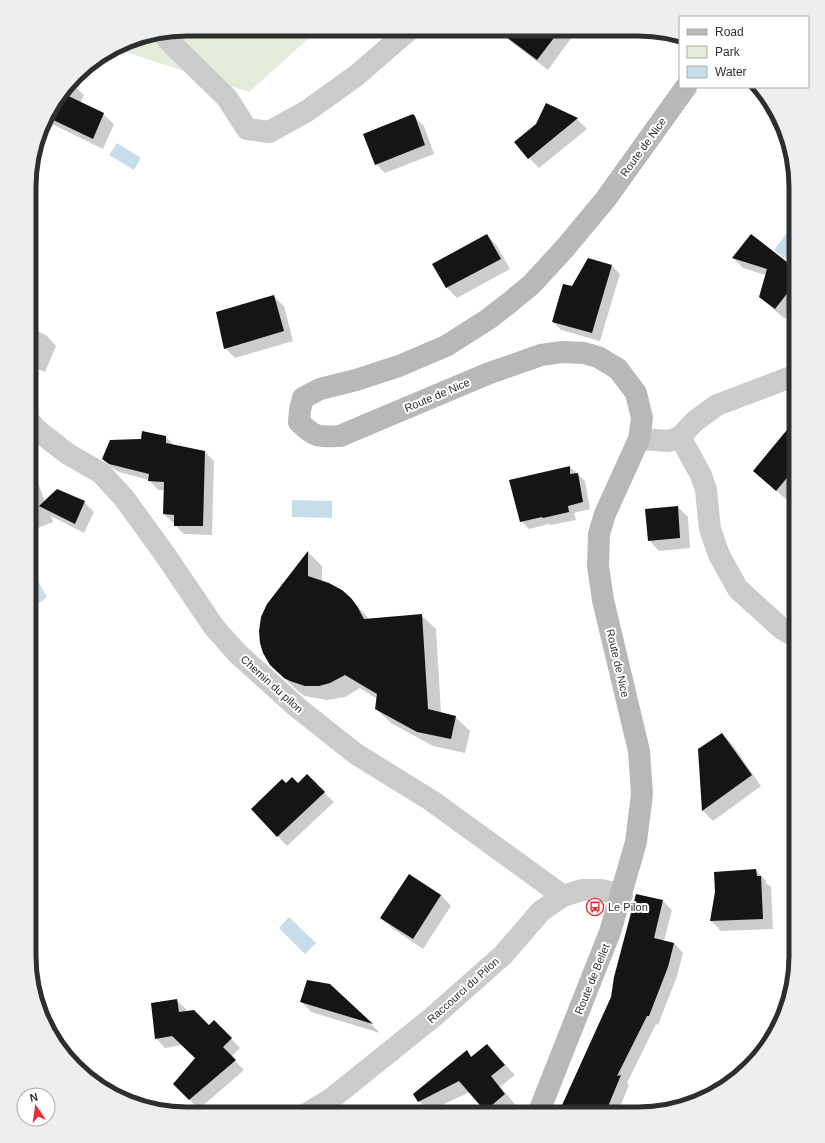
<svg xmlns="http://www.w3.org/2000/svg" width="825" height="1143" font-family="Helvetica,sans-serif">
<rect width="100%" height="100%" fill="#fff"/>
<polygon fill="#e4ecdc" points="187,29 319,29 249,92 116,49 136,37"/>
<g fill="#c8ddec">
<polygon points="117,143 141,158 134,170 109,155"/>
<polygon points="796,221 796,248 787,260 774,250"/>
<polygon points="292,500 332,501 332,518 292,517"/>
<polygon points="30,567 47,597 39,603 30,599"/>
<polygon points="289,917 316,943 305,954 279,928"/>
</g>
<g fill="#0003">
<polygon points="500,30 577,30 548,70 510,41 499,31"/>
<polygon points="70,84 73,85 84,95 80,103 103,114 114,124 103,149 46,121 50,108"/>
<polygon points="546,104 577,119 587,129 539,168 529,158"/>
<polygon points="413,116 424,126 434,154 385,173 376,164"/>
<polygon points="487,235 497,246 510,269 457,298 447,288 434,264"/>
<polygon points="733,258 796,271 796,305 785,319 771,307 760,297 766,275 743,268"/>
<polygon points="612,266 620,274 600,341 561,330 553,322 572,287"/>
<polygon points="273,296 284,306 293,341 235,358 225,348"/>
<polygon points="30,328 46,335 56,346 45,372 30,366"/>
<polygon points="796,422 796,490 787,500 754,471"/>
<polygon points="166,437 175,446 205,452 214,461 212,535 184,534 175,525 175,523 173,523 164,514 165,490 158,490 149,480 119,472 112,468 103,459"/>
<polygon points="570,467 585,481 590,509 574,513 576,520 551,525 549,524 529,529 521,521"/>
<polygon points="30,472 36,477 45,502 84,502 94,512 84,533 51,516 53,522 30,531"/>
<polygon points="678,507 688,517 690,548 659,551 649,540"/>
<polygon points="790,549 796,549 796,583 792,579"/>
<polygon points="308,552 322,566 322,582 350,598 370,620 421,615 436,629 441,713 455,717 470,731 465,753 433,746 391,723 376,709 377,699 360,688 345,697 327,700 305,696 299,692 272,667 268,604"/>
<polygon points="722,734 732,744 761,786 713,821 703,811 700,750"/>
<polygon points="307,776 334,802 287,846 252,809 286,785 298,784"/>
<polygon points="756,870 766,881 766,883 771,887 773,929 721,931 711,921"/>
<polygon points="409,875 441,895 451,906 423,949 392,928 381,918"/>
<polygon points="663,901 672,910 664,941 674,943 683,953 677,976 658,1025 656,1024 627,1083 629,1085 617,1114 559,1114"/>
<polygon points="329,985 372,1025 380,1033 311,1012 301,1001"/>
<polygon points="176,1000 186,1009 186,1012 209,1026 214,1021 240,1048 231,1057 244,1070 199,1109 183,1093 196,1058 182,1045 165,1048 156,1038"/>
<polygon points="487,1046 515,1075 500,1087 515,1104 504,1114 489,1114 470,1092 429,1111 419,1101 466,1051 472,1057"/>
</g>
<g fill="#151515">
<polygon points="497,30 560,30 537,60"/>
<polygon points="62,93 104,113 93,139 47,117 50,108"/>
<polygon points="546,103 578,118 528,159 514,142 536,124"/>
<polygon points="413,114 415,116 425,145 375,165 363,134"/>
<polygon points="487,234 501,259 446,288 432,264"/>
<polygon points="751,234 796,269 796,282 775,309 759,297 767,269 732,258"/>
<polygon points="588,258 612,265 592,333 552,322 563,284 572,286"/>
<polygon points="274,295 284,331 224,349 216,312"/>
<polygon points="796,419 796,467 776,491 753,471"/>
<polygon points="142,431 166,436 166,443 205,451 203,526 174,526 174,515 163,514 164,482 148,481 149,474 109,464 102,459 110,440 141,439"/>
<polygon points="570,466 570,474 578,473 583,502 568,506 569,512 543,518 542,517 520,522 509,480"/>
<polygon points="57,489 85,501 75,524 39,506"/>
<polygon points="678,506 680,538 648,541 645,509"/>
<polygon points="308,551 308,576 329,583 342,590 351,598 357,606 364,619 422,614 428,709 456,716 451,739 417,732 375,709 377,694 345,675 330,683 319,686 305,686 290,681 284,678 270,665 263,653 260,643 259,631 261,617 267,604"/>
<polygon points="722,733 752,775 702,811 698,749"/>
<polygon points="307,774 325,792 277,837 251,809 282,779 286,783 292,777 298,783"/>
<polygon points="756,869 757,876 761,876 763,919 710,921 715,892 714,872"/>
<polygon points="409,874 441,895 413,939 380,918"/>
<polygon points="636,894 663,900 654,938 674,943 668,967 649,1016 647,1016 617,1076 621,1075 605,1114 558,1114 611,997 614,977"/>
<polygon points="307,980 330,984 373,1024 300,1002"/>
<polygon points="177,999 179,1012 194,1010 209,1025 214,1020 232,1038 223,1047 236,1060 189,1100 173,1084 195,1058 172,1036 155,1039 151,1003"/>
<polygon points="487,1044 505,1065 491,1076 505,1094 485,1111 459,1081 418,1102 413,1094 467,1050 471,1057"/>
</g>
<g fill="none" stroke-linecap="round" stroke-linejoin="round">
<g stroke="#cbcbcb" stroke-width="22">
<polyline points="162,33 176,48 227,98 247,129 269,132 307,111 357,75 409,30"/>
<polyline points="30,422 37,430 68,454 101,473 124,498 166,556 214,627 237,653 298,708 356,754 432,801 563,896"/>
<polyline points="680,437 701,475 706,490 710,529 719,555 738,589 782,629 796,637"/>
<polyline points="639,439 669,441 680,437 695,421 717,405 796,375"/>
<polyline points="308,1113 331,1099 433,1017 503,955 541,911 563,896 582,890 601,890 622,895"/>
</g>
<path stroke="#b8b8b8" stroke-width="22" d="M538 1114 610 932 636 842 642 794 639 751 603 600 598 566 599 534 605 514 639 439 642 418 636 393 618 369 598 357 584 353 562 352 541 355 487 374 340 436C319 437 315 438 299 422L300 410 303 398 320 389 356 380 399 366 446 346 487 320 509 303 531 285 565 248 605 200 686 87"/>
</g>
<defs>
<symbol id="bus-ring" viewBox="-11 -11 22 22"><circle r="9.5" fill="#fff" stroke="#e72f3a" stroke-width="1.5"/><path d="M-5-6H5V4H4V6H2V4H-2V6H-4V4H-5ZM-3.5-4V0h7V-4ZM-3.5 1.2v1.5H-2V1.2ZM2 1.2v1.5H3.5V1.2Z" fill="#e72f3a"/></symbol>
</defs>
<g fill-rule="evenodd">
<use href="#bus-ring" x="585" y="897" width="20" height="20"/>
</g>
<g text-anchor="middle" dominant-baseline="central" stroke-width="4" stroke-linejoin="round" paint-order="stroke">
<g font-size="11" fill="#2e2e2e" stroke="#fff">
<text transform="translate(643 147) rotate(-54)">Route de Nice</text>
<text transform="translate(437 395) rotate(-23)">Route de Nice</text>
<text transform="translate(618 663) rotate(77)">Route de Nice</text>
<text transform="translate(272 684) rotate(42)">Chemin du pilon</text>
<text transform="translate(592 979) rotate(-68)">Route de Bellet</text>
<text transform="translate(463 990) rotate(-42)">Raccourci du Pilon</text>
</g>
<g font-size="11" fill="#2e2e2e" stroke="#fff" text-anchor="start">
<text x="608" y="907">Le Pilon</text>
</g>
</g>
<path d="M0 0H825V1143H0ZM187 36H638A151 151 0 0 1 789 187V956A151 151 0 0 1 638 1107H187A151 151 0 0 1 36 956V187A151 151 0 0 1 187 36Z" fill="#eee" fill-rule="evenodd"/>
<path fill="none" stroke="#2e2e2e" stroke-width="5" d="M187 36H638A151 151 0 0 1 789 187V956A151 151 0 0 1 638 1107H187A151 151 0 0 1 36 956V187A151 151 0 0 1 187 36Z"/>
<rect x="679" y="16" width="130" height="72" fill="#ffffff" stroke="#ababab"/>
<rect x="687" y="29" width="20" height="6" fill="#b8b8b8" stroke="#ababab"/>
<text x="715" y="36" font-size="12" fill="#2e2e2e">Road</text>
<rect x="687" y="46" width="20" height="12" fill="#e4ecdc" stroke="#ababab"/>
<text x="715" y="56" font-size="12" fill="#2e2e2e">Park</text>
<rect x="687" y="66" width="20" height="12" fill="#c8ddec" stroke="#ababab"/>
<text x="715" y="76" font-size="12" fill="#2e2e2e">Water</text>
<g transform="translate(36 1107) rotate(347)"><circle r="19" fill="#ffffff" stroke="#ababab"/>
<path d="M0-3L7 15L0 10L-7 15Z" fill="#e72f3a"/>
<text y="-6" font-size="11" font-weight="bold" text-anchor="middle" fill="#2e2e2e">N</text>
</g>
</svg>
